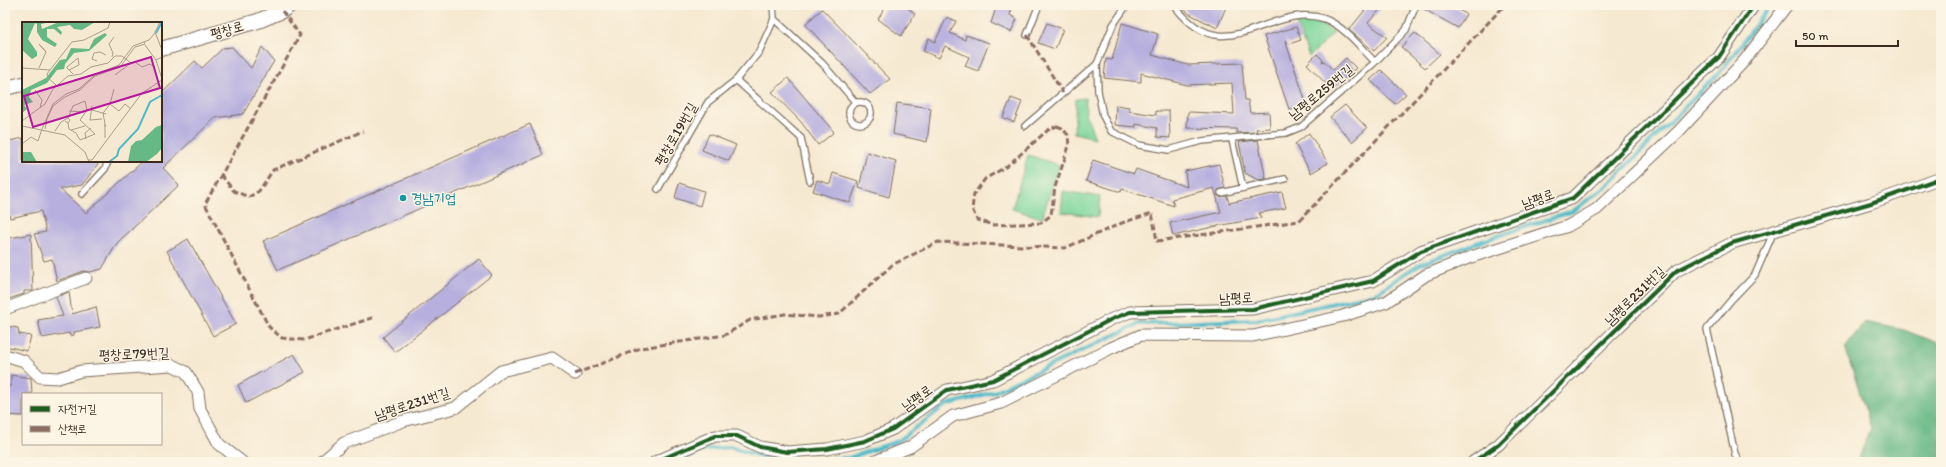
<svg xmlns="http://www.w3.org/2000/svg" width="1946" height="467" font-family="Itim,'Poor Story',sans-serif">
<rect width="100%" height="100%" fill="#fcf5e5"/>
<filter id="ink" filterUnits="userSpaceOnUse"><feTurbulence type="fractalNoise" baseFrequency=".025" numOctaves="2"/><feDisplacementMap in="SourceGraphic" scale="8" xChannelSelector="R" yChannelSelector="G"/><feConvolveMatrix kernelMatrix="1 2 1 2 8 2 1 2 1" color-interpolation-filters="sRGB"/></filter>
<filter id="wash" filterUnits="userSpaceOnUse"><feTurbulence type="fractalNoise" baseFrequency=".012" numOctaves="4" result="noise"/><feDisplacementMap in="SourceGraphic" scale="16" xChannelSelector="R" yChannelSelector="G"/><feGaussianBlur stdDeviation="0.9" result="paint"/><feColorMatrix in="noise" values="0 0 0 0 0 0 0 0 0 0 0 0 0 0 0 0 0 1.4 0 .05"/><feComposite in="paint" operator="in"/></filter>
<g filter="url(#wash)">
<rect width="100%" height="100%" fill="#f6e9d1"/>
<g fill="#7ed79d" stroke="#5c805e">
<polygon points="1308,20 1321,24 1334,33 1309,57 1296,23"/>
<polygon points="1085,98 1086,115 1095,138 1074,133 1076,99"/>
<polygon points="1028,155 1059,165 1042,218 1012,209"/>
<polygon points="1063,191 1100,197 1098,217 1061,212"/>
</g>
<polygon fill="#66b884" stroke="#507151" points="1865,322 1904,330 1941,344 1941,462 1857,462 1871,428 1845,347"/>
<g fill="none" stroke-linecap="round" stroke-linejoin="round">
<polyline stroke="#4eb9c9" stroke-width="4" points="676,462 704,450 730,447 778,461 849,458 898,441 946,405 994,392 1138,324 1257,320 1375,294 1418,265 1476,243 1573,211 1609,184 1721,71 1771,5"/>
</g>
<g id="blocks">
<g fill="#b7b0df">
<polygon points="887,5 904,5 915,14 901,36 878,19"/>
<polygon points="997,5 1013,5 1010,15 1017,19 1011,32 991,23"/>
<polygon points="1180,5 1227,5 1217,28 1188,13"/>
<polygon points="1369,5 1384,5 1368,23 1387,37 1374,51 1349,30"/>
<polygon points="1420,5 1450,5 1466,14 1458,28 1420,7"/>
<polygon points="822,9 890,79 870,94 805,24"/>
<polygon points="947,17 956,21 950,33 965,40 966,35 989,43 978,71 965,66 969,57 945,46 939,58 923,51 929,38 935,42"/>
<polygon points="1047,23 1063,29 1055,49 1038,43"/>
<polygon points="1122,23 1158,34 1152,55 1188,65 1242,63 1245,100 1248,100 1250,113 1269,112 1270,128 1256,129 1257,132 1237,133 1236,129 1187,128 1188,112 1234,114 1232,83 1187,85 1141,73 1141,82 1104,78 1106,59 1112,60"/>
<polygon points="1296,27 1301,40 1289,44 1285,40 1307,105 1289,109 1264,36"/>
<polygon points="1415,33 1440,54 1425,68 1401,47"/>
<polygon points="232,47 251,68 262,47 274,61 243,114 215,118 163,168 179,185 117,243 102,269 90,272 84,271 57,281 52,259 44,261 34,234 46,232 41,211 10,218 5,202 5,142 23,138 23,161 100,161 82,185 60,189 86,213 143,161 161,161 161,94 195,61 202,68 223,48"/>
<polygon points="1317,54 1323,60 1322,62 1324,61 1333,70 1346,58 1356,68 1332,90 1307,64"/>
<polygon points="1381,70 1406,94 1395,104 1370,80"/>
<polygon points="788,78 834,132 818,145 801,122 772,92"/>
<polygon points="1011,98 1022,102 1014,122 1003,118"/>
<polygon points="897,103 931,108 927,142 893,134"/>
<polygon points="1116,105 1129,107 1129,111 1156,115 1156,111 1169,111 1170,138 1157,137 1157,128 1136,124 1136,127 1115,125"/>
<polygon points="1345,105 1367,128 1352,142 1330,117"/>
<polygon points="530,124 543,155 278,270 263,241"/>
<polygon points="1309,133 1328,163 1311,173 1295,144"/>
<polygon points="709,134 736,145 729,161 702,150"/>
<polygon points="1258,140 1266,179 1258,180 1245,173 1239,142"/>
<polygon points="867,152 896,161 889,197 859,188"/>
<polygon points="1093,160 1134,174 1136,169 1187,187 1185,171 1219,164 1225,188 1218,190 1218,196 1227,196 1229,203 1282,192 1286,208 1259,213 1261,218 1217,226 1173,236 1170,223 1221,212 1214,188 1172,199 1174,206 1122,189 1121,192 1086,181"/>
<polygon points="833,173 858,181 850,203 813,191 817,180 830,184"/>
<polygon points="679,183 704,191 700,206 675,198"/>
<polygon points="31,234 33,291 24,291 24,294 6,300 5,239"/>
<polygon points="188,239 236,324 213,336 167,251"/>
<polygon points="479,259 492,275 395,352 383,337"/>
<polygon points="69,292 72,314 96,307 100,327 74,332 74,335 70,336 69,333 42,338 38,320 63,316 56,297"/>
<polygon points="5,326 18,328 19,334 31,336 27,351 5,346"/>
<polygon points="294,354 305,372 246,403 238,385"/>
<polygon points="11,375 31,378 32,394 23,394 23,416 5,415 7,386 11,386"/>
</g>
</g>
</g>
<g filter="url(#ink)">
<use href="#blocks" fill-opacity="0" stroke="#7c6d5d" stroke-width="1"/>
<g fill="none" stroke-linecap="round" stroke-linejoin="round">
<defs>
<g id="service">
<polyline points="1127,5 1113,25 1097,64 1098,91 1103,116 1111,131 1139,145 1169,150 1202,141 1286,133 1301,127 1373,64 1406,30 1416,5"/>
<path d="M1174 5C1226 75 1269 0 1325 19 1345 27 1360 47 1375 62"/>
<polyline points="774,19 823,64 856,103"/>
<polyline points="1027,35 1039,5"/>
<polyline points="736,80 801,138 810,181"/>
<circle cx="860" cy="113" r="11"/>
<polyline points="1025,126 1097,64"/>
<polyline points="1232,140 1243,188 1285,179"/>
<polyline points="658,189 708,102 736,80 759,52 774,19 773,5"/>
<polyline points="1221,193 1243,188"/>
<polyline points="82,194 105,169 108,161"/>
<polyline points="1740,462 1735,454 1707,329 1732,299 1755,275 1774,231"/>
</g>
<g id="minor">
<polyline points="5,309 86,278"/>
<polyline points="5,355 24,361 40,377 58,378 81,371 172,365 186,372 198,392 200,409 219,444 242,462"/>
<polyline points="322,462 344,443 403,421 455,408 501,371 552,358 575,374"/>
<polyline points="655,462 715,436 737,436 760,447 787,452 827,449 865,441 893,429 947,390 993,380 1112,319 1130,312 1253,309 1373,281 1421,251 1573,198 1719,57 1754,5"/>
<polyline points="873,462 910,447 953,416 1001,403 1111,348 1141,335 1253,336 1343,316 1386,302 1426,275 1471,257 1568,226 1597,209 1679,131 1744,61 1787,5"/>
<polyline points="1473,462 1498,445 1676,271 1732,243 1871,203 1941,178"/>
</g>
<g id="tertiary">
<polyline points="161,49 258,21 282,11 290,5"/>
<polyline points="5,88 23,84"/>
</g>
</defs>
<use href="#service" stroke="#7c6d5d" stroke-width="8"/>
<use href="#minor" stroke="#7c6d5d" stroke-width="13"/>
<use href="#tertiary" stroke="#7c6d5d" stroke-width="16"/>
<use href="#service" stroke="#fff" stroke-width="5.5"/>
<use href="#minor" stroke="#fff" stroke-width="11"/>
<use href="#tertiary" stroke="#fff" stroke-width="14"/>
<g stroke="#8d6e63" stroke-width="3" stroke-dasharray="6 3" stroke-linecap="butt">
<polyline points="282,11 300,35 205,204 269,327 282,338 304,340 375,317"/>
<polyline points="1027,35 1063,93"/>
<polygon points="1057,126 1062,128 1068,135 1069,146 1055,187 1051,215 1041,223 993,225 977,220 972,209 974,194 985,179 1007,166 1048,130"/>
<polyline points="221,175 234,191 249,197 259,191 273,170 363,131"/>
<polyline points="575,374 641,348 725,335 750,320 785,314 819,317 839,314 892,265 938,242 1065,248 1122,223 1152,213 1157,241 1299,221 1505,5"/>
</g>
<defs>
<g id="cycleway">
<polyline points="655,462 715,436 737,436 760,447 787,452 827,449 865,441 893,429 947,390 993,380 1112,319 1130,312 1253,309 1373,281 1421,251 1573,198 1719,57 1754,5"/>
<polyline points="1473,462 1498,445 1676,271 1732,243 1871,203 1941,178"/>
</g>
</defs>
<use href="#cycleway" stroke="#fcf5e5" stroke-width="6"/>
<use href="#cycleway" stroke="#1b5e20" stroke-width="4"/>
</g>
</g>
<circle fill="#0f9aa8" stroke="#fcf5e5" stroke-width="1.5" cx="403" cy="198" r="4"/>
<g text-anchor="middle" dominant-baseline="central" stroke-width="3" stroke-linejoin="round" paint-order="stroke">
<g font-size="14" fill="#3b2a1e" stroke="#fcf5e5">
<text transform="translate(227 30) rotate(-16)">평창로</text>
<text transform="translate(1321 92) rotate(-39)">남평로259번길</text>
<text transform="translate(676 134) rotate(-60)">평창로19번길</text>
<text transform="translate(1538 199) rotate(-20)">남평로</text>
<text transform="translate(1635 296) rotate(-44)">남평로231번길</text>
<text transform="translate(1236 298) rotate(-3)">남평로</text>
<text transform="translate(134 354) rotate(-2)">평창로79번길</text>
<text transform="translate(917 398) rotate(-36)">남평로</text>
<text transform="translate(412 404) rotate(-18)">남평로231번길</text>
</g>
<g font-size="14" fill="#0d838f" stroke="#fcf5e5" text-anchor="start">
<text x="411" y="198">경남기업</text>
</g>
</g>
<g transform="translate(22 22)">
<rect width="140" height="140" fill="#f6e9d1"/>
<path d="M0 0H29L19 2 20 7 37 0H73L60 8 52 7 48 3 35 5 40 10 39 13 32 7H25V15L35 22 33 25 20 18 15 10V2L13 1 6 17 15 30V34L10 37 0 28ZM83 11 85 13 67 29 52 31 43 42 42 47 35 48 25 61 9 68 7 75 11 80 2 83 5 87 0 91V68L24 56 38 38 44 37 49 26 67 27 72 17ZM140 103V126L135 132 124 140H106L109 124 114 119 120 118 134 105ZM0 130H9L15 140H0Z" fill="#66b884"/>
<path fill="none" stroke="#4eb9c9" stroke-width="2" d="M134 11 140 0M87 140 95 134 97 127 116 107 128 80 140 73"/>
<path fill="none" stroke="#ab9d89" stroke-width="1" d="M138 0 133 10 140 28M123 23 134 38M90 35 91 31 87 22 92 15M140 35 134 38 140 57M75 39 70 37 72 31 78 30 84 33M109 41 113 40 120 45 128 42 132 45M0 46 28 48 50 20 62 18 86 6 88 0M17 46 24 30 17 22 24 30M28 48 25 52 26 56 34 63M47 48 57 43 56 36 45 45V46L51 52M92 67 88 82 97 89 103 82 109 87M13 68 20 78 18 86M70 84 68 98 80 97M70 88 84 92M47 89 62 90M46 96 51 84 63 79 65 88 58 98 73 112 58 118 54 111 47 107 46 101M0 99 23 82 31 67 46 54 59 52 69 45 86 41 93 34H100L109 41 93 53M83 102 81 91 88 82M0 104 43 113 63 130 67 140M20 107 31 82 44 72 57 67 74 52 97 43 111 24 127 18 133 11M23 107 25 97 31 84 43 75 58 68 73 54 98 45 113 25 123 22 122 20M49 108 63 104M33 109 39 100 46 96 48 98 46 101 43 99M83 116V102V105M64 117 63 111 69 106M0 122 9 115 16 119 20 107M66 138H70L120 71 140 58"/>
<path fill="#b5179e" fill-opacity="0.15" stroke="#b5179e" stroke-width="2" d="M129 35 138 66 11 105 2 74Z"/>
<rect width="140" height="140" fill="none" stroke="#3b2a1e" stroke-width="2"/>
</g>
<rect width="1946" height="467" fill="none" stroke="#fcf5e5" stroke-width="20"/>
<rect x="22" y="393" width="140" height="52" fill="#fcf5e5" stroke="#afa495"/>
<rect x="30" y="406" width="20" height="6" fill="#1b5e20" stroke="#afa495"/>
<text x="58" y="413" font-size="12" fill="#3b2a1e">자전거길</text>
<rect x="30" y="426" width="20" height="6" fill="#8d6e63" stroke="#afa495"/>
<text x="58" y="433" font-size="12" fill="#3b2a1e">산책로</text>
<path d="M1796 40v6h102v-6" fill="none" stroke="#3b2a1e" stroke-width="2"/>
<text x="1802" y="40" font-size="12" fill="#3b2a1e" stroke="#fcf5e5" stroke-width="3" paint-order="stroke">50 m</text>
</svg>
